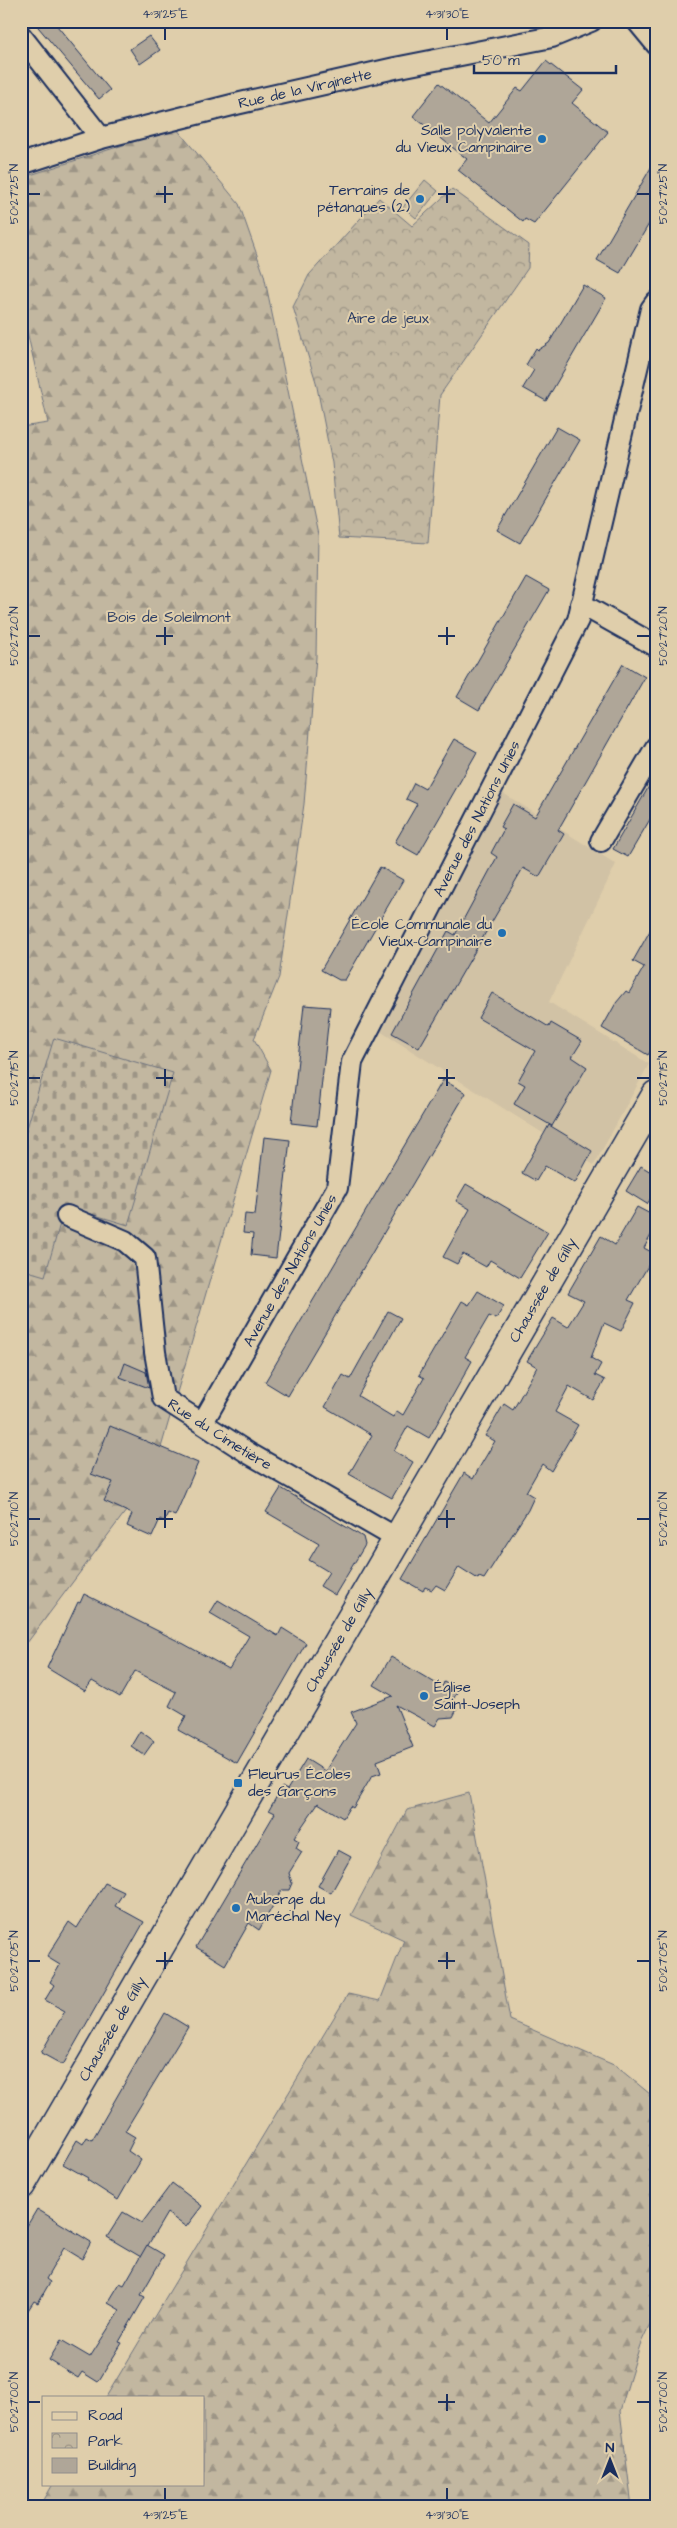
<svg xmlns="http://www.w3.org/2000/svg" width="677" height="2528" font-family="'Architects Daughter',sans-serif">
<defs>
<pattern id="forest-firs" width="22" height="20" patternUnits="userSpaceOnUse" patternTransform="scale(1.25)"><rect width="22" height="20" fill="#c2b7a0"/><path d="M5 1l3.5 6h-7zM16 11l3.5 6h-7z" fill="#9d9586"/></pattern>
<pattern id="cemetery-stones" width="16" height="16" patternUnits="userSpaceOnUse" patternTransform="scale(1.25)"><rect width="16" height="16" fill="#c2b7a0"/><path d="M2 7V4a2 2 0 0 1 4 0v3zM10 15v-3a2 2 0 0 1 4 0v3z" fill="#9d9586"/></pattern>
<pattern id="park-crowns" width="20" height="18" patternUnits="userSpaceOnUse" patternTransform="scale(1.25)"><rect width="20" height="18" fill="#c2b7a0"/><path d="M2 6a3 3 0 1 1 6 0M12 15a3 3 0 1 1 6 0" fill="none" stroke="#9d9586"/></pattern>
</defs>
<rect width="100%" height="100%" fill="#dfceab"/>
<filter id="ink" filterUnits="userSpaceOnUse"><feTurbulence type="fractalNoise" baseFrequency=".02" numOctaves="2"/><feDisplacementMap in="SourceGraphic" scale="10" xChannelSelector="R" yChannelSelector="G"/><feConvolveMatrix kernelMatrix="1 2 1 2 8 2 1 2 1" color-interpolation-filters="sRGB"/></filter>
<g filter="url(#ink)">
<polygon fill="#d1c2a5" points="495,788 616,864 549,1002 649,1064 594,1165 375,1028"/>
<g fill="url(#forest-firs)" stroke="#6e737f">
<polygon points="176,128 239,204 264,275 318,535 316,657 304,804 279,977 254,1039 271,1070 153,1475 21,1651 21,427 48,423 21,305 21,178"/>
<polygon points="469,1793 510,2020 616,2066 656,2099 656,2311 640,2345 620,2411 632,2507 40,2507 53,2484 204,2484 204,2397 106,2397 348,1994 380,2001 404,1940 351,1915 407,1810"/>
</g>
<polygon fill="url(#cemetery-stones)" stroke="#6e737f" points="54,1038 173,1073 128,1225 65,1206 45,1276 21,1269 21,1148"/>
<polygon fill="url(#park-crowns)" stroke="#6e737f" points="452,189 529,245 528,268 440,395 428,543 339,538 332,463 316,382 293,307 309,275 379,198 412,226"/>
<polygon fill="#c2b7a0" stroke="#6e737f" points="425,180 438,191 416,218 403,207"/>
<g fill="#afa698" stroke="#1b2f5e">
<polygon points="33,21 53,21 110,90 99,99"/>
<polygon points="149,36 160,50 140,64 130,49"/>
<polygon points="546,61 583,90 572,103 608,132 534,224 525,219 523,222 458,170 467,159 413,116 439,83 489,123 517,88 522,91"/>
<polygon points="656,159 656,212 620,273 597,260"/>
<polygon points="583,285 606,298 546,401 523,388 534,370 526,365 536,348 538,350 549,343"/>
<polygon points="557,427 580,440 520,543 497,530"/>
<polygon points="526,577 549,590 479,710 457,697"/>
<polygon points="623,664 645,677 558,830 564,834 539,877 523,868 419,1048 392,1033 448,931 455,935 497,857 491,853 504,829 500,827 513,804 535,817"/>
<polygon points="454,739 477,752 418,855 395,842 417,804 406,799 414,783 425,789"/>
<polygon points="656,774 656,809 628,857 613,849"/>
<polygon points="380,867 403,880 345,980 339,980 321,970"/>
<polygon points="656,920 656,1042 648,1055 602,1028 616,1003 626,991 629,993 644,967 633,961"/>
<polygon points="492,993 549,1027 551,1023 582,1041 572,1057 587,1067 552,1126 514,1104 525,1085 518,1081 535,1051 478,1018"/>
<polygon points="304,1005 330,1007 317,1126 291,1123"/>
<polygon points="443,1080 466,1093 288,1396 265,1382"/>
<polygon points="549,1125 592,1151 575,1183 545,1166 536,1181 522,1173"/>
<polygon points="264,1137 290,1140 276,1258 251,1255 253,1234 243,1233 245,1214 255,1215"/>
<polygon points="641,1166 656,1175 656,1191 647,1204 626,1191"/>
<polygon points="466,1184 548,1232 520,1278 490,1260 486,1267 463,1254 457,1264 443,1257 470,1209 456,1201"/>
<polygon points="637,1207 656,1217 656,1226 644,1248 655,1254 628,1300 635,1303 621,1331 604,1323 591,1358 601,1364 595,1375 605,1380 593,1400 569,1386 555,1412 578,1425 551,1471 542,1464 526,1492 534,1497 528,1510 484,1579 479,1577 478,1579 459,1567 445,1590 436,1585 432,1590 425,1587 423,1591 402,1579 464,1473 473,1479 479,1468 495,1441 485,1436 504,1404 513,1410 537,1367 527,1361 553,1318 568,1327 584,1301 568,1293 601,1236 615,1245"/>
<polygon points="478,1291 504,1306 496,1319 489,1316 465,1357 472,1361 429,1438 408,1426 394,1451 413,1462 392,1498 349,1474 372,1435 325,1407 343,1375 350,1379 388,1311 401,1318 358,1396 393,1417 397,1411 403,1415 424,1378 419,1375 462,1301 469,1305"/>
<polygon points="125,1363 146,1372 149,1388 120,1377"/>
<polygon points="110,1426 198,1463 175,1516 168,1513 164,1521 160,1519 152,1537 127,1526 132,1514 104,1501 113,1482 91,1474"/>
<polygon points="281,1488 363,1537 365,1545 335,1595 320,1586 329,1572 309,1560 319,1543 266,1512"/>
<polygon points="84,1594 184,1644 229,1669 249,1636 210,1613 218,1600 278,1636 282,1628 306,1643 237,1763 178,1730 186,1716 169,1706 176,1692 135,1671 120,1697 92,1681 85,1691 47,1668 78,1602 80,1603"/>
<polygon points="391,1657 442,1687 444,1682 458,1690 453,1700 457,1709 453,1717 440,1718 435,1726 396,1705 413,1747 377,1761 381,1773 372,1776 353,1808 350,1806 343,1818 318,1803 294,1838 299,1841 296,1848 302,1852 289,1873 292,1883 289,1890 282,1890 259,1930 249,1923 225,1965 196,1947 275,1813 269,1810 282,1787 287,1790 306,1759 325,1771 356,1723 351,1712 393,1696 374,1685"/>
<polygon points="140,1731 154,1741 144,1755 131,1746"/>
<polygon points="338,1850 351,1857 331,1893 318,1886"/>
<polygon points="105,1883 124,1892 115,1906 144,1922 63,2065 41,2053 65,2011 45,2000 54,1985 50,1982 60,1965 47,1957 69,1922 77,1928"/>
<polygon points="165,2013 188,2027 125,2131 135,2137 128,2151 141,2160 118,2200 87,2180 88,2178 63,2164 77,2140 83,2144 87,2137 92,2140"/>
<polygon points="172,2183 202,2206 186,2227 167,2213 141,2257 107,2237 123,2212 142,2223"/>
<polygon points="37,2209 91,2242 82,2259 64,2248 46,2279 50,2282 38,2303 34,2301 21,2321 21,2236"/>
<polygon points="147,2245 164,2255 141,2295 145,2297 119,2342 122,2343 98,2382 82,2372 78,2378 49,2360 61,2340 90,2357 120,2310 108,2303 120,2283 124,2285"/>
</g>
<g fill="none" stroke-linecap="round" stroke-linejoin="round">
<defs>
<g id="minor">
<polyline points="637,21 656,44"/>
<polyline points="21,36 101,138"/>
<path id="s1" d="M21 164 101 138 236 104 395 68 552 37 591 21"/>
<polyline points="581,604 656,646"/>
<polyline points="601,841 656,747"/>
<path id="s2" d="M67 1216 125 1241 145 1258 155 1352 163 1398 250 1454 398 1539"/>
<path id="s3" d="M203 1422 337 1188 352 1062 578 620 651 309 656 302"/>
</g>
<g id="primary">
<path id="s4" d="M21 2185 656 1095"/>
</g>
</defs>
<use href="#minor" stroke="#1b2f5e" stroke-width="24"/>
<use href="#primary" stroke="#1b2f5e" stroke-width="31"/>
<use href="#minor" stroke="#dfceab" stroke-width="20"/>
<use href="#primary" stroke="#dfceab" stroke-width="28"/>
</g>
</g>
<path fill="none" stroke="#1b2f5e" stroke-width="2" d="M165 28V40M447 28V40M165 186V203M447 186V203M28 194H40M156 194H173M438 194H455M637 194H650M165 627V645M447 627V645M28 636H40M156 636H173M438 636H455M637 636H650M165 1069V1086M447 1069V1086M28 1078H40M156 1078H173M438 1078H455M637 1078H650M165 1510V1528M447 1510V1528M28 1519H40M156 1519H173M438 1519H455M637 1519H650M165 1952V1969M447 1952V1969M28 1961H40M156 1961H173M438 1961H455M637 1961H650M447 2394V2411M28 2402H40M438 2402H455M637 2402H650M165 2488V2500M447 2488V2500"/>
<g fill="#1f6fb2" stroke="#dfceab" stroke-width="2">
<circle cx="542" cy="139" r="5"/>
<circle cx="420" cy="199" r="5"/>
<circle cx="502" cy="933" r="5"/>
<circle cx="424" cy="1696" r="5"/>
<rect x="233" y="1778" width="10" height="10" rx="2.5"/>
<circle cx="236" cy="1908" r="5"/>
</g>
<g text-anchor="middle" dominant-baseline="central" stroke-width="4" stroke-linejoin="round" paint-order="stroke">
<g font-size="15" fill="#1b2f5e" stroke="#dfceab">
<text stroke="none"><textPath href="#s1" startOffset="294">Rue de la Virginette</textPath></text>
<text stroke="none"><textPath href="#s3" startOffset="670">Avenue des Nations Unies</textPath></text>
<text stroke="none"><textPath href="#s3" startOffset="175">Avenue des Nations Unies</textPath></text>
<text stroke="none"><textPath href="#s4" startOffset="1036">Chaussée de Gilly</textPath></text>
<text stroke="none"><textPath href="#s2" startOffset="298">Rue du Cimetière</textPath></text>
<text stroke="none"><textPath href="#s4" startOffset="631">Chaussée de Gilly</textPath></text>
<text stroke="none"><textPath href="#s4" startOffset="181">Chaussée de Gilly</textPath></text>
</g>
<g font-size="15" fill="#1b2f5e" stroke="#dfceab" text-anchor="end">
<text x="532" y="130">Salle polyvalente<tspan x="532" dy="17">du Vieux Campinaire</tspan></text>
<text x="410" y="190">Terrains de<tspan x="410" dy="17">pétanques (2)</tspan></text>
<text x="492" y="924">École Communale du<tspan x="492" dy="17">Vieux-Campinaire</tspan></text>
<text x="434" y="1687" text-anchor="start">Église<tspan x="434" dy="17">Saint-Joseph</tspan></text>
<text x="248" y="1774" text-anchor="start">Fleurus Écoles<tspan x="248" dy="17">des Garçons</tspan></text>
<text x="246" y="1899" text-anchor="start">Auberge du<tspan x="246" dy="17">Maréchal Ney</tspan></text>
</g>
<g font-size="15" fill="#2c3d65" stroke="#dfceab">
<text x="388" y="318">Aire de jeux</text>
<text x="169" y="617">Bois de Soleilmont</text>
</g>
</g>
<rect width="677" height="2528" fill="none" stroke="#dfceab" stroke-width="55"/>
<rect x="42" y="2396" width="162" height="90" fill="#dfceab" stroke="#918e8c"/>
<rect x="52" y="2412" width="25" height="8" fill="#dfceab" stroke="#918e8c"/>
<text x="88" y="2420" font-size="15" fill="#1b2f5e">Road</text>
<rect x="52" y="2433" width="25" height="15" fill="url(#park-crowns)" stroke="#918e8c"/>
<text x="88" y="2446" font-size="15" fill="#1b2f5e">Park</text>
<rect x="52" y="2458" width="25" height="15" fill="#afa698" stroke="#918e8c"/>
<text x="88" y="2470" font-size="15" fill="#1b2f5e">Building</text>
<g transform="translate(610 2460)" stroke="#dfceab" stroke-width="4" paint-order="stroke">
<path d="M0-4L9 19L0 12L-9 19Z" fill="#1b2f5e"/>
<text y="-8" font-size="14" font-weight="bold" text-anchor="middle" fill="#1b2f5e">N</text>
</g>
<path d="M474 65v8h142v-8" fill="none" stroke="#1b2f5e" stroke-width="2.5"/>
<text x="482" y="65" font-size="15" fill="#1b2f5e" stroke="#dfceab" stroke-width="4" paint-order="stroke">50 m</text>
<rect x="28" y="28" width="622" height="2472" fill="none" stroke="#1b2f5e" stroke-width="2"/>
<g font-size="12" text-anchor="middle" fill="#1b2f5e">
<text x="165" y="18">4°31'25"E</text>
<text x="447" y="18">4°31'30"E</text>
<text transform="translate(14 194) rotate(-90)" y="4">50°27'25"N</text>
<text transform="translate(663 194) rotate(-90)" y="4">50°27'25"N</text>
<text transform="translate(14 636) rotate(-90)" y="4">50°27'20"N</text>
<text transform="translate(663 636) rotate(-90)" y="4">50°27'20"N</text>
<text transform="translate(14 1078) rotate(-90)" y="4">50°27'15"N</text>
<text transform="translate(663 1078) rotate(-90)" y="4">50°27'15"N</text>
<text transform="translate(14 1519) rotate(-90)" y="4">50°27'10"N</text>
<text transform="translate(663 1519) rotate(-90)" y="4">50°27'10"N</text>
<text transform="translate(14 1961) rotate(-90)" y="4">50°27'05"N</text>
<text transform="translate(663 1961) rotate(-90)" y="4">50°27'05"N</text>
<text transform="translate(14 2402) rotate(-90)" y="4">50°27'00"N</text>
<text transform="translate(663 2402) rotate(-90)" y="4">50°27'00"N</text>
<text x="165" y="2519">4°31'25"E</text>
<text x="447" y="2519">4°31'30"E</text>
</g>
</svg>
